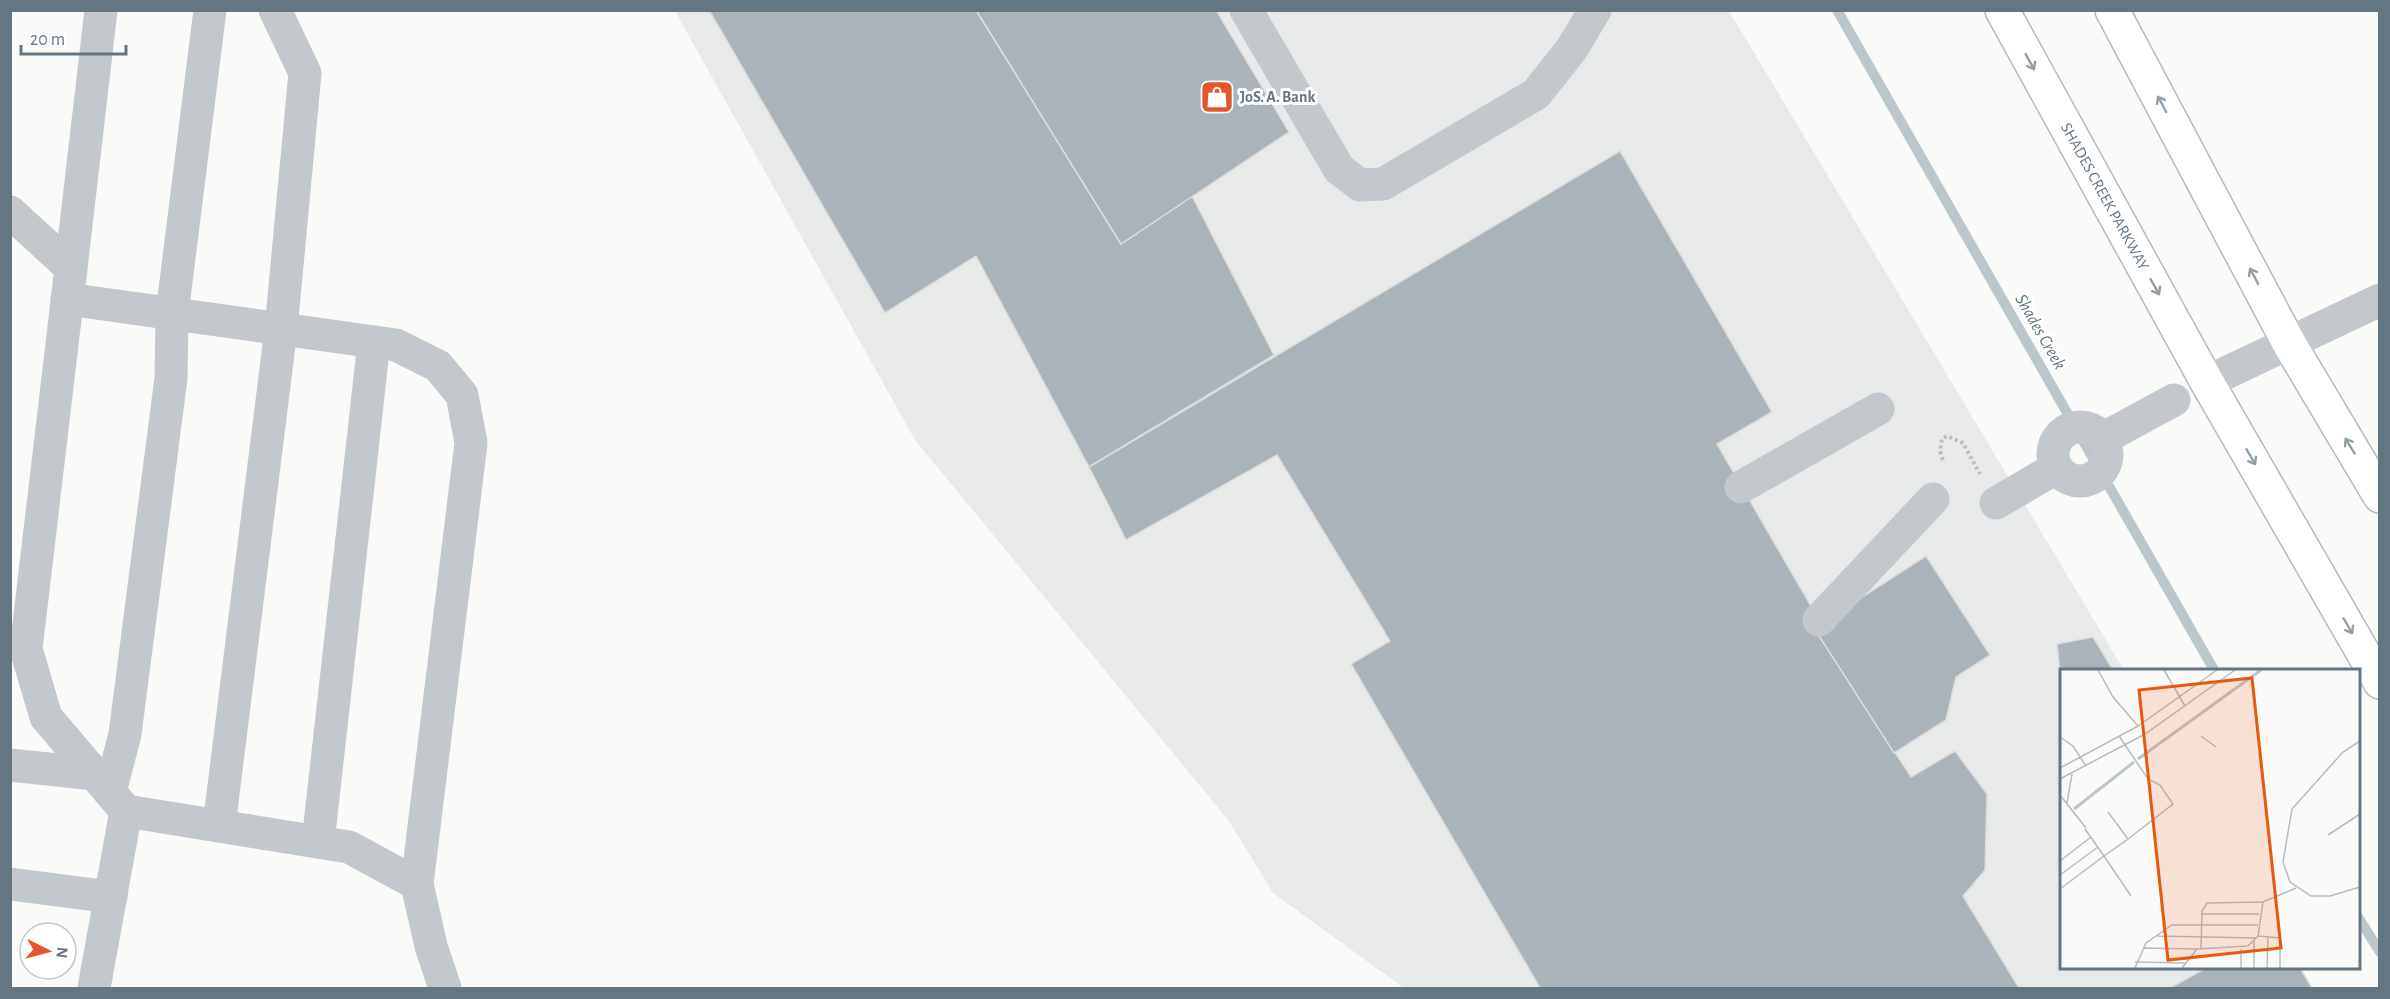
<svg xmlns="http://www.w3.org/2000/svg" width="2390" height="999" font-family="'Alegreya Sans',sans-serif">
<rect width="100%" height="100%" fill="#fafaf8"/>
<polygon fill="#e8e9e9" points="675,11 1729,11 2124,670 2062,670 2062,968 2301,968 2313,988 1404,988 1273,893 1229,821 915,440"/>
<g fill="none" stroke-linecap="round" stroke-linejoin="round">
<g stroke="#bbc7cb" stroke-width="10">
<polyline points="1837,10 2214,670"/>
<polyline points="2358,917 2380,952"/>
</g>
</g>
<g fill="#aab3b9" stroke="#dcdcda" stroke-width="1.5">
<polygon points="709,10 976,10 1121,244 1192,196 1274,355 1089,467 976,256 885,313"/>
<polygon points="976,10 1216,10 1289,132 1121,244"/>
<polygon points="1620,151 1772,412 1717,444 1819,620 1814,628 1911,777 1955,751 1987,794 1985,870 1963,896 2019,988 1540,988 1351,664 1390,641 1277,455 1126,540 1089,467"/>
<polygon points="1926,556 1990,655 1956,677 1946,720 1894,753 1814,628"/>
<polygon points="2093,637 2113,670 2062,670 2062,690 2057,644"/>
<polygon points="2206,968 2300,968 2312,988 2170,988"/>
</g>
<g fill="none" stroke-linecap="round" stroke-linejoin="round">
<defs>
<g id="major">
<path id="s1" d="M2002 10 2207 382 2380 682"/>
<polyline points="2112,10 2290,345 2380,496"/>
</g>
</defs>
<use href="#major" stroke="#b5babe" stroke-width="36"/>
<polyline stroke="#bbbfc2" stroke-width="4" stroke-dasharray="3 3" stroke-linecap="butt" points="1943,460 1940,451 1942,439 1947,436 1963,443 1980,474"/>
<g stroke="#c3c8cc" stroke-width="33">
<polyline points="1246,10 1339,169 1360,185 1383,184 1536,94 1571,50 1595,10"/>
<polyline points="10,212 71,268 26,649 46,717 126,811 349,847 417,884"/>
<polyline points="71,268 101,10"/>
<polyline points="67,299 396,345 438,366 462,395 471,443 417,884 431,946 445,988"/>
<polyline points="2207,382 2380,300"/>
<circle cx="2080" cy="454" r="27"/>
<polyline points="2102,439 2174,400"/>
<polyline points="1741,487 1878,409"/>
<polyline points="1996,503 2056,468"/>
<polyline points="1819,620 1933,499"/>
<polyline points="10,765 95,774"/>
<polyline points="110,792 125,734 171,378 172,314 210,10"/>
<polyline points="219,826 281,329 305,73 275,10"/>
<polyline points="318,842 374,342"/>
<polyline points="10,884 111,897"/>
<polyline points="94,988 126,811"/>
</g>
<use href="#major" stroke="#fff" stroke-width="33"/>
</g>
<defs><path id="oneway-shaft" d="M-6 0H5M1.5-3L5.5 0L1.5 3" fill="none" stroke-width="1.6" stroke-linecap="round" stroke-linejoin="round" transform="scale(1.5)"/></defs>
<g stroke="#939fa8">
<use href="#oneway-shaft" transform="translate(2030 62) rotate(61)"/>
<use href="#oneway-shaft" transform="translate(2162 104) rotate(-118)"/>
<use href="#oneway-shaft" transform="translate(2254 276) rotate(-118)"/>
<use href="#oneway-shaft" transform="translate(2155 287) rotate(61)"/>
<use href="#oneway-shaft" transform="translate(2350 446) rotate(-121)"/>
<use href="#oneway-shaft" transform="translate(2251 457) rotate(60)"/>
<use href="#oneway-shaft" transform="translate(2348 626) rotate(60)"/>
</g>
<defs>
<symbol id="shop-square" viewBox="-11 -11 22 22"><rect x="-9" y="-9" width="18" height="18" rx="4" fill="#e4572e" stroke="#fff"/><path d="M-5-2.5h2.3a2.7 3.5 0 0 1 5.4 0H5L5.5 6h-11ZM-1.5-2.5h3a1.5 2.3 0 0 0-3 0Z" fill="#fff"/></symbol>
</defs>
<g fill-rule="evenodd">
<use href="#shop-square" x="1198" y="78" width="38" height="38"/>
</g>
<g text-anchor="middle" dominant-baseline="central" stroke-width="6" stroke-linejoin="round" paint-order="stroke">
<g font-size="16" font-weight="bold" fill="#657683" stroke="#fff" text-anchor="start">
<text x="1240" y="97">JoS. A. Bank</text>
</g>
<g font-size="16" fill="#657683" stroke="#fff">
<text stroke="none"><textPath href="#s1" startOffset="213">SHADES CREEK PARKWAY</textPath></text>
</g>
<g font-size="18" font-style="italic" fill="#60757c" stroke="#fff">
<text transform="translate(2040 332) rotate(60)">Shades Creek</text>
</g>
</g>
<g transform="translate(2060 669)">
<rect width="300" height="300" fill="#fafaf8"/>
<path fill="none" stroke="#bbc7cb" stroke-width="3" d="M78 90 201 1M14 140 74 93"/>
<path fill="none" stroke="#b5bdc2" stroke-width="1.5" d="M38 1 53 28 78 57M104 1 125 37M59 67 88 110 100 116 113 135 68 170M141 67 156 78M0 68 13 77 26 97M300 72 283 83 232 140 223 193 230 213 251 227H270L300 218M0 99 78 57 157 1M0 110 85 65 175 1M0 126 26 159M7 134 12 105M25 160 44 187 68 170 48 143M268 166 300 145M0 192 31 168M0 206 38 178M0 220 44 187 71 227M142 245H199M97 267 196 269M198 267 220 269V299M83 279 137 280M141 280 142 242 147 234 203 233 236 219M181 280V299M75 293 127 294M75 299 86 274 112 256H198M122 299 137 280 188 277 198 267 203 233M194 299V272M207 299 208 268"/>
<path fill="#e8590c" fill-opacity="0.15" stroke="#e8590c" stroke-width="3" d="M192 9 221 279 108 291 79 21Z"/>
<rect width="300" height="300" fill="none" stroke="#657683" stroke-width="3"/>
</g>
<rect width="2390" height="999" fill="none" stroke="#657683" stroke-width="24"/>
<g transform="translate(48 951) rotate(96)"><circle r="28" fill="#ffffff" stroke="#c1c8cd" stroke-width="1.5"/>
<path d="M0-4.5L10 22L0 15L-10 22Z" fill="#e4572e"/>
<text y="-9" font-size="16" font-weight="bold" text-anchor="middle" fill="#657683">N</text>
</g>
<path d="M21 45v9h105v-9" fill="none" stroke="#657683" stroke-width="3"/>
<text x="30" y="45" font-size="18" fill="#657683" stroke="#ffffff" stroke-width="4.5" paint-order="stroke">20 m</text>
</svg>
